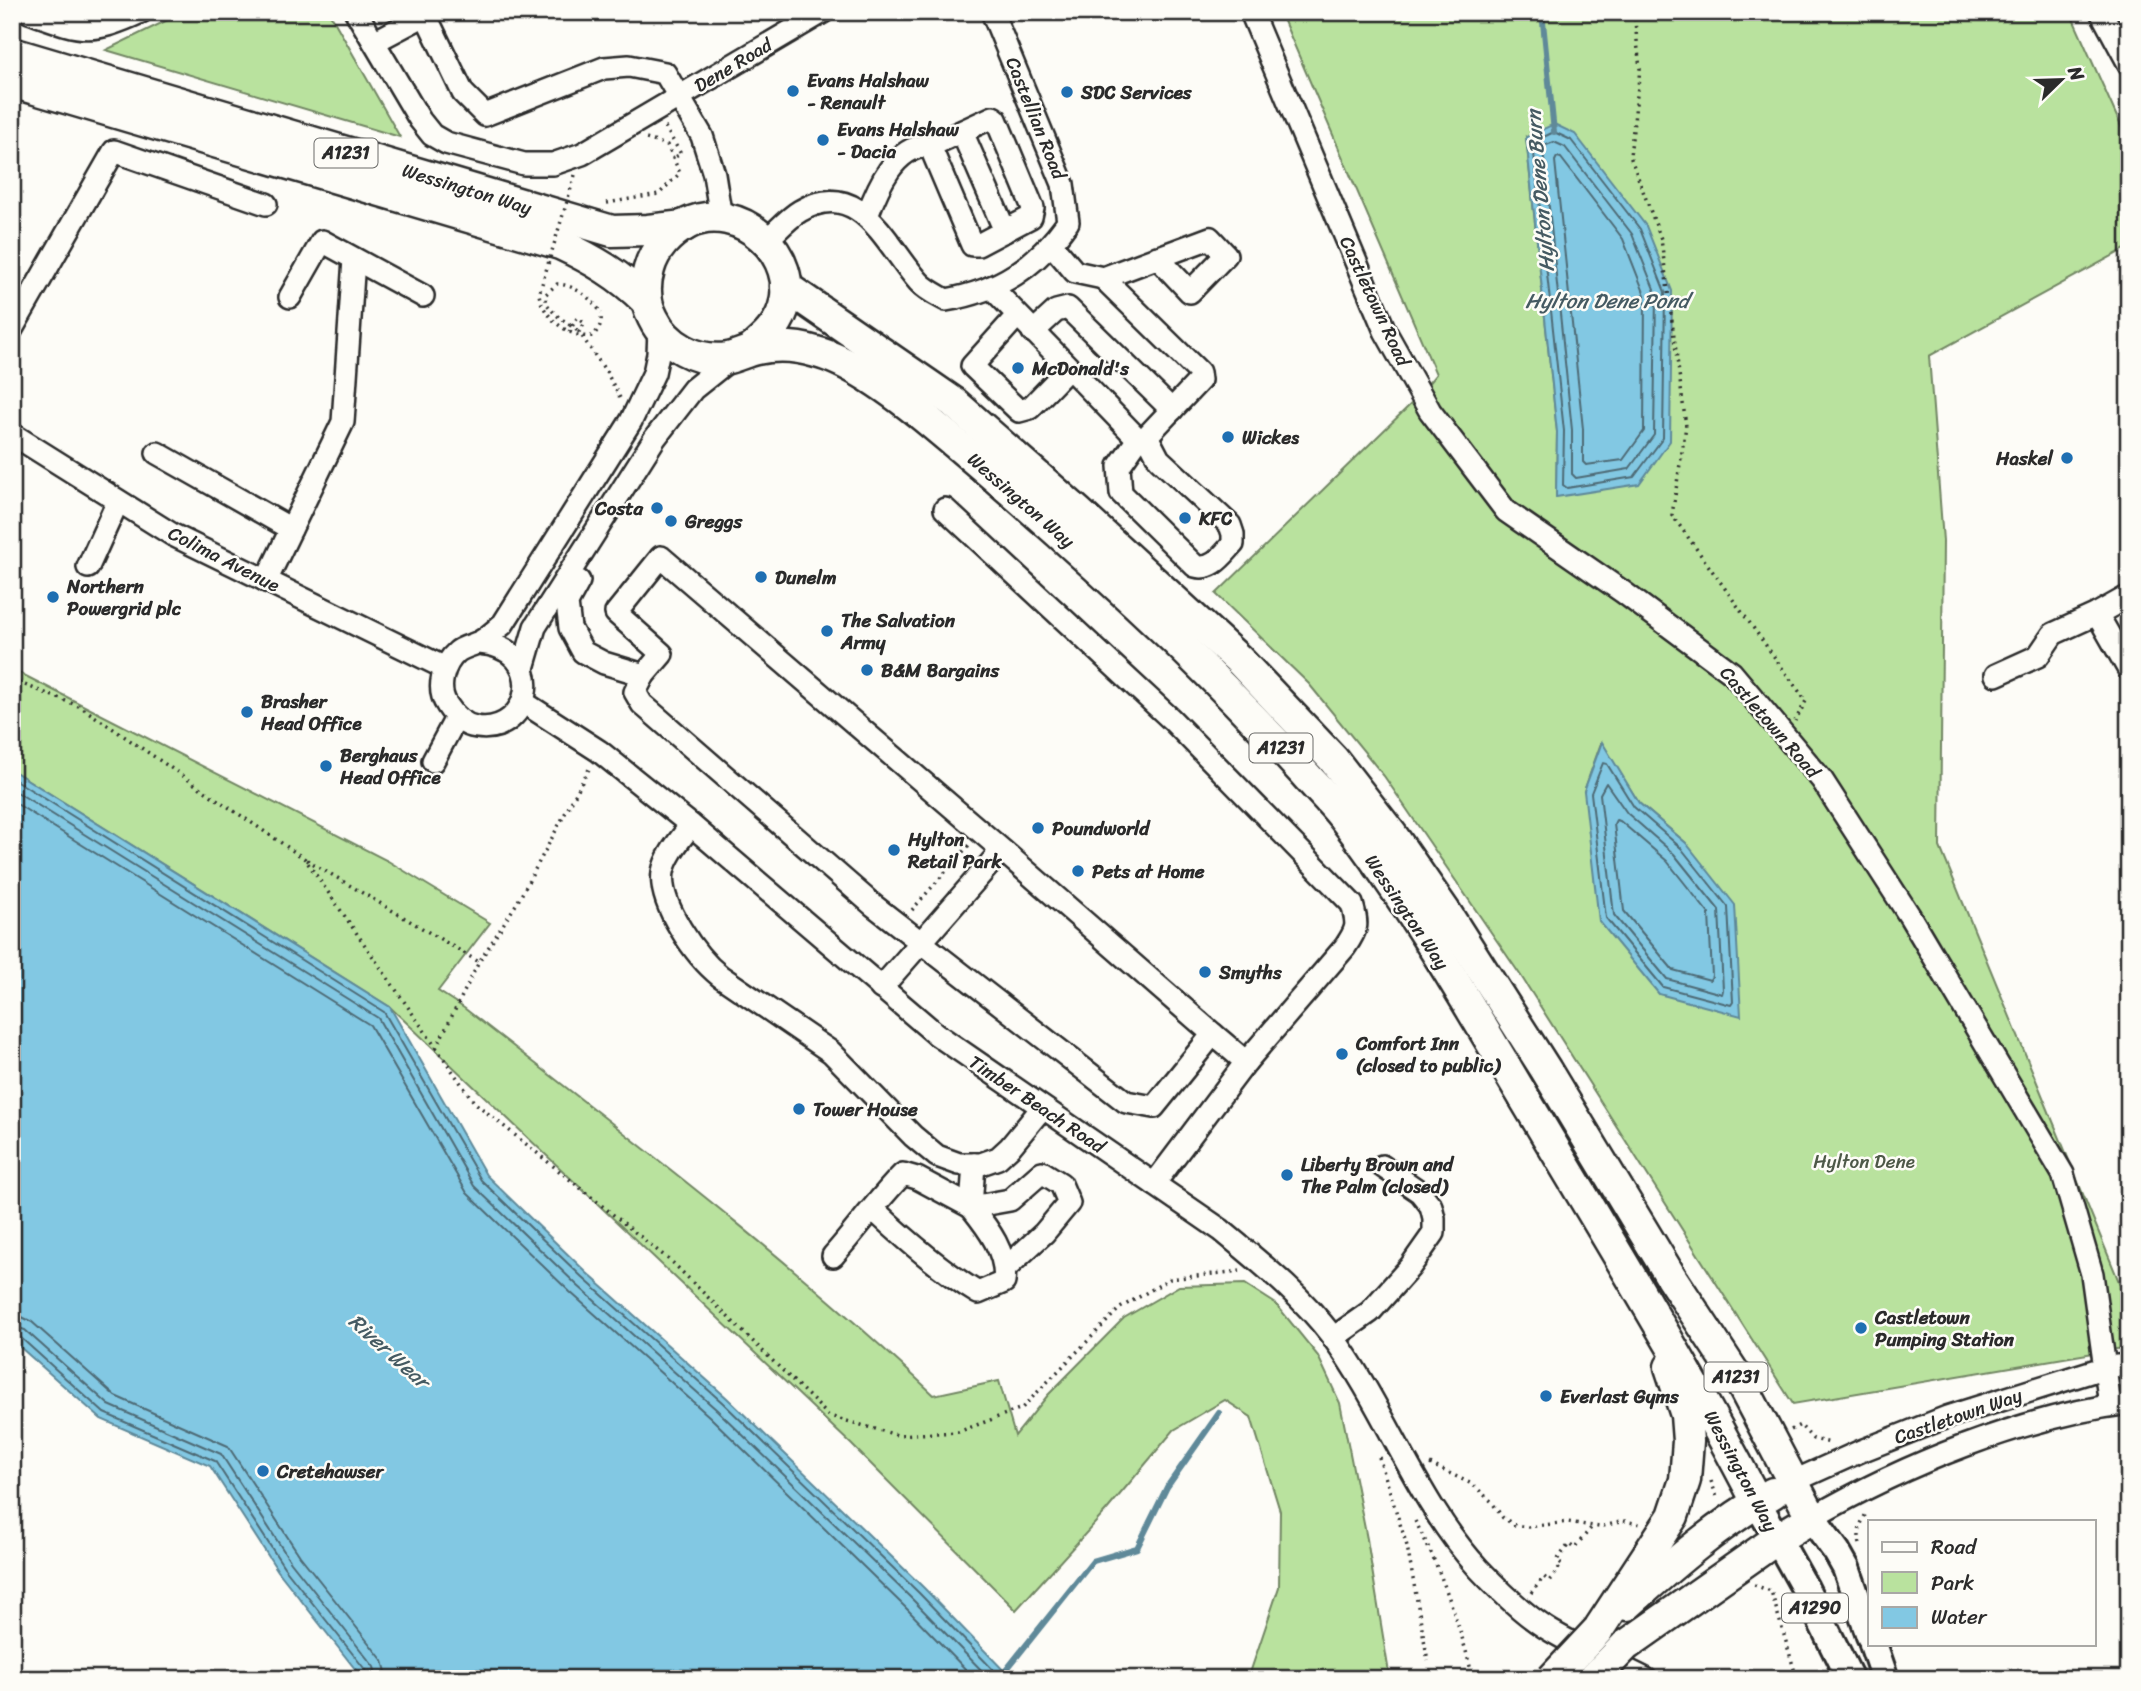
<svg xmlns="http://www.w3.org/2000/svg" width="2141" height="1691" font-family="Sriracha,sans-serif">
<rect width="100%" height="100%" fill="#fdfcf7"/>
<filter id="ink" filterUnits="userSpaceOnUse"><feTurbulence type="fractalNoise" baseFrequency=".0143" numOctaves="2"/><feDisplacementMap in="SourceGraphic" scale="14" xChannelSelector="R" yChannelSelector="G"/><feConvolveMatrix kernelMatrix="1 2 1 2 8 2 1 2 1" color-interpolation-filters="sRGB"/></filter>
<g filter="url(#ink)">
<g fill="#b9e29e" stroke="#728664" stroke-width="2" fill-rule="evenodd">
<polygon points="184,12 329,12 400,137 106,50"/>
<path d="M1280 12H2070L2129 144V247L1929 356 1943 541 1940 847 2129 1306V1347L1793 1404 1521 976 1384 776 1309 684 1216 594 1413 402 1436 374ZM1526 137 1646 226 1556 496 1557 432ZM1601 743 1639 803 1686 843 1584 791Z"/>
<path d="M12 669 388 861 490 923 438 991 464 1008C624 1133 787 1256 934 1395L999 1381 1015 1436 1048 1395 1124 1318 1179 1286 1245 1284 1276 1304 1318 1356 1340 1403 1367 1539 1390 1679H1248L1279 1587 1280 1511 1251 1417 1225 1400 1174 1430 1106 1511 1016 1610 851 1444 390 1007 12 770Z"/>
</g>
<g fill="#82c8e3" stroke="#5f8999" stroke-width="2">
<polygon points="1554,124 1575,134 1646,226 1672,291 1670,441 1639,484 1556,497 1557,432 1526,137"/>
<polygon points="1602,742 1639,803 1686,843 1735,905 1741,1016 1659,994 1599,921 1584,791"/>
<polygon points="12,770 390,1007 486,1175 587,1273 727,1398 924,1588 1012,1679 363,1679 278,1571 210,1466 101,1419 12,1340"/>
</g>
<g fill="none" stroke-linecap="round" stroke-linejoin="round">
<g stroke="#4e6a75" stroke-width="2">
<polygon points="1554,132 1571,140 1640,229 1665,292 1663,438 1634,477 1567,488 1563,485 1564,431 1533,144 1535,141"/>
<polygon points="1554,142 1565,147 1632,234 1656,294 1654,435 1629,469 1576,478 1572,474 1572,430 1543,149 1544,146"/>
<polygon points="1557,157 1561,158 1623,239 1645,295 1644,431 1623,460 1586,465 1583,462 1583,429 1555,161"/>
<polygon points="1603,763 1607,764 1634,807 1681,848 1728,907 1733,1002 1731,1005 1663,987 1606,918 1591,793"/>
<polyline points="12,778 384,1012 481,1180 583,1278 723,1403 919,1593 1002,1679"/>
<polygon points="1606,783 1627,813 1674,854 1719,910 1723,990 1722,994 1667,979 1614,915 1600,794"/>
<polyline points="12,789 378,1018 474,1186 577,1285 717,1410 913,1600 990,1679"/>
<polyline points="12,801 370,1025 467,1193 570,1292 710,1417 905,1607 975,1679"/>
<polygon points="1616,820 1620,821 1667,861 1709,914 1712,976 1710,980 1673,970 1624,911 1614,824"/>
<polyline points="12,1316 22,1317 32,1322 115,1396 228,1446 300,1556 383,1661 388,1679"/>
<polyline points="12,1326 25,1330 109,1405 221,1454 291,1562 374,1667 377,1679"/>
<polyline points="12,1335 20,1337 104,1413 215,1461 284,1567 367,1672 368,1679"/>
</g>
<g stroke="#5f8999" stroke-width="6">
<polyline points="1542,12 1554,132"/>
<polyline points="999,1679 1093,1561 1137,1548 1167,1487 1219,1413"/>
</g>
<defs>
<g id="minor">
<path d="M29 12C80 30 89 36 141 12"/>
<polyline points="356,12 420,120 432,135 446,143 524,164 553,164 582,154 823,12"/>
<polyline points="424,12 463,93 485,115 604,68 629,66 665,73 702,136 714,174 721,218"/>
<polyline points="1251,12 1385,331 1430,411 1506,511 1623,592 1732,673 1822,780 1909,915 2063,1174 2092,1274 2110,1405"/>
<polyline points="2101,12 2129,64"/>
<polyline points="374,42 425,15"/>
<polyline points="962,132 1005,231"/>
<path d="M867 216C877 189 895 144 930 146L972 245H978L1031 217 1033 208 996 119 993 117 930 146"/>
<path d="M767 240C777 231 788 218 800 211 860 176 886 245 919 282 926 290 937 295 946 300 1000 291 1037 266 1068 222L1063 184 992 12"/>
<polyline points="1052,245 1075,272 1103,278 1210,238 1226,255 1190,292 1157,257"/>
<polyline points="991,287 1138,439 1147,436 1200,380 1199,372 1103,278"/>
<polyline points="290,297 322,241 423,296"/>
<polyline points="1017,316 972,366 1019,411 1030,408 1063,374 1061,362"/>
<polyline points="12,329 114,151 266,204"/>
<polyline points="1033,332 1056,311 1068,308 1172,410"/>
<polyline points="12,434 173,535 445,668"/>
<path d="M1138 439 1119 466 1121 493 1195 566C1212 571 1222 556 1233 544V534L1230 525 1159 459 1147 436"/>
<polyline points="157,453 291,529"/>
<path d="M945 509 1171 719 1352 904C1358 925 1358 928 1345 947L1246 1062"/>
<polyline points="88,567 118,501"/>
<polyline points="266,581 343,422 354,259"/>
<polyline points="579,581 567,603 570,628 583,652 604,663 644,675"/>
<polyline points="2129,596 2097,614 2129,670"/>
<path d="M478 643C550 647 533 736 476 727 463 725 454 716 447 705 436 689 443 664 457 652 463 647 470 646 477 643 486 640 495 630 503 624L631 421 654 373 658 354 659 330"/>
<polyline points="523,668 535,627 655,438 693,389 733,357"/>
<polyline points="1996,675 2038,656 2053,634 2097,614"/>
<path d="M523 702 599 751 691 825 936 1034 1221 1230C1263 1265 1299 1293 1332 1336 1387 1410 1416 1501 1479 1569 1500 1591 1525 1616 1551 1631 1581 1649 1615 1663 1646 1679"/>
<polyline points="433,761 456,718"/>
<path d="M691 825C681 839 666 855 663 872 658 904 696 957 720 976L831 1052 913 1136 937 1156 959 1164H981L998 1158 1010 1147 1042 1108"/>
<polyline points="881,988 1002,850 1213,1034 1154,1107 1126,1102 873,905 642,704 635,692 644,675 662,654 616,613 661,557 1002,850"/>
<polyline points="1154,1184 1246,1062 1213,1034"/>
<path d="M874 1210C906 1240 940 1270 978 1293L1004 1282C1008 1254 988 1228 971 1207L974 1164"/>
<path d="M833 1256C857 1229 878 1199 903 1174L917 1178 971 1207 1010 1200 1042 1172 1061 1184 1069 1203 1044 1233 1006 1268"/>
<polyline points="1333,1338 1370,1312 1410,1267 1434,1233 1434,1218 1431,1206 1420,1192 1382,1166"/>
<polyline points="1792,1482 1861,1451 1947,1417 2106,1367 2129,1365"/>
<path d="M1812 1518C1903 1465 2024 1416 2129 1403"/>
</g>
<g id="major">
<polyline points="1757,1502 1805,1588 1850,1679"/>
<polyline points="1812,1518 1837,1552 1846,1568 1870,1636"/>
<polyline points="1873,1644 1885,1679"/>
</g>
<g id="highway">
<polyline points="12,53 612,231 648,230 684,226"/>
<path d="M12 82 560 244C592 259 620 275 646 301"/>
<polyline points="786,287 953,402 1078,512 1238,659 1333,759 1392,835 1446,913 1546,1070 1671,1277 1742,1385 1812,1518 1777,1539 1625,1646"/>
<path d="M752 349C765 338 777 327 783 310 802 256 739 198 687 224 669 233 654 250 649 269 644 286 645 303 653 318 666 345 697 363 728 358 738 356 746 351 756 349 776 345 797 346 816 352 855 362 905 401 936 427 1019 496 1099 568 1177 642 1221 685 1263 728 1304 773 1317 788 1332 802 1344 818 1416 911 1475 1016 1535 1116 1611 1244 1689 1370 1757 1502"/>
<path d="M1627 1605C1674 1563 1719 1524 1773 1493"/>
<polyline points="1598,1630 1673,1516 1685,1480 1688,1441 1686,1415 1670,1367"/>
</g>
</defs>
<use href="#minor" stroke="#2b2b2b" stroke-width="26"/>
<use href="#major" stroke="#2b2b2b" stroke-width="32"/>
<use href="#highway" stroke="#2b2b2b" stroke-width="35"/>
<g stroke="#2b2b2b" stroke-width="3.5" stroke-dasharray="2 5" stroke-linecap="butt">
<polyline points="1634,12 1640,69 1630,156 1661,239 1686,426 1672,515 1806,701 1795,721"/>
<polyline points="665,127 681,154 673,158"/>
<polyline points="607,203 659,194 680,173 667,145 646,139"/>
<path d="M570 325 555 314 546 303V294L557 284C573 284 593 299 601 313"/>
<polyline points="569,332 577,318 585,323 579,332 607,373 620,398"/>
<polyline points="12,680 81,707 305,859 474,1102 673,1263 829,1416 897,1435 958,1432 1022,1408 1120,1308 1170,1279 1240,1271"/>
<polyline points="307,860 479,962 517,903 589,769"/>
<polyline points="912,910 969,845"/>
<polyline points="436,1048 479,962"/>
<polyline points="1791,1430 1800,1425 1813,1439 1831,1443"/>
<polyline points="1379,1457 1407,1546 1428,1661"/>
<polyline points="1430,1464 1472,1484 1491,1501 1503,1518 1515,1525 1528,1527 1568,1522 1599,1527 1624,1521 1640,1524"/>
<polyline points="1711,1481 1718,1500"/>
<path d="M1415 1521C1439 1564 1462 1630 1473 1679"/>
<path d="M1860 1544C1857 1531 1861 1522 1867 1512"/>
<polyline points="1754,1585 1771,1591 1797,1679"/>
<polyline points="1531,1593 1544,1577 1549,1581 1562,1564 1557,1560 1569,1544 1574,1548 1592,1527"/>
<polyline points="1674,1677 1676,1679"/>
</g>
<use href="#minor" stroke="#fdfcf7" stroke-width="21"/>
<use href="#major" stroke="#fdfcf7" stroke-width="26"/>
<use href="#highway" stroke="#fdfcf7" stroke-width="30"/>
<defs>
<g id="highway-bridge">
<polyline points="1552,1679 1598,1630"/>
<polyline points="1593,1679 1625,1646"/>
</g>
</defs>
<use href="#highway-bridge" stroke="#2b2b2b" stroke-width="35" stroke-linecap="butt"/>
<g stroke="#2b2b2b" stroke-width="3.5" stroke-dasharray="2 5" stroke-linecap="butt">
<path d="M575 175 539 294C542 316 570 340 593 336 600 328 602 323 601 313"/>
<polyline points="570,325 579,332"/>
</g>
<use href="#highway-bridge" stroke="#fdfcf7" stroke-width="30"/>
</g>
</g>
<g fill="#1f6fb2" stroke="#fdfcf7" stroke-width="2.5">
<circle cx="793" cy="91" r="7"/>
<circle cx="1067" cy="92" r="7"/>
<circle cx="823" cy="140" r="7"/>
<circle cx="1018" cy="368" r="7"/>
<circle cx="1228" cy="437" r="7"/>
<circle cx="2067" cy="458" r="7"/>
<circle cx="657" cy="508" r="7"/>
<circle cx="1185" cy="518" r="7"/>
<circle cx="671" cy="521" r="7"/>
<circle cx="761" cy="577" r="7"/>
<circle cx="53" cy="597" r="7"/>
<circle cx="827" cy="631" r="7"/>
<circle cx="867" cy="670" r="7"/>
<circle cx="247" cy="712" r="7"/>
<circle cx="326" cy="766" r="7"/>
<circle cx="1038" cy="828" r="7"/>
<circle cx="894" cy="850" r="7"/>
<circle cx="1078" cy="871" r="7"/>
<circle cx="1205" cy="972" r="7"/>
<circle cx="1342" cy="1054" r="7"/>
<circle cx="799" cy="1109" r="7"/>
<circle cx="1287" cy="1175" r="7"/>
<circle cx="1861" cy="1328" r="7"/>
<circle cx="1546" cy="1396" r="7"/>
<circle cx="263" cy="1471" r="7"/>
</g>
<g text-anchor="middle" dominant-baseline="central" stroke-width="5" stroke-linejoin="round" paint-order="stroke">
<g fill="#fdfcf7" stroke="#6a6a68" stroke-width="2">
<rect x="314.5" y="138.5" width="63" height="29" rx="5"/>
<rect x="1249.5" y="733.5" width="63" height="29" rx="5"/>
<rect x="1704.5" y="1362.5" width="63" height="29" rx="5"/>
<rect x="1782" y="1593.5" width="66" height="29" rx="5"/>
</g>
<g font-size="18" font-weight="bold" fill="#2b2b2b">
<text x="346" y="153">A1231</text>
<text x="1281" y="748">A1231</text>
<text x="1736" y="1377">A1231</text>
<text x="1815" y="1608">A1290</text>
</g>
<g font-size="19" fill="#2b2b2b" stroke="#fdfcf7">
<text transform="translate(733 65) rotate(-31)">Dene Road</text>
<text transform="translate(1036 118) rotate(68)">Castellian Road</text>
<text transform="translate(467 189) rotate(17)">Wessington Way</text>
<text transform="translate(1375 301) rotate(65)">Castletown Road</text>
<text transform="translate(1021 500) rotate(41)">Wessington Way</text>
<text transform="translate(224 559) rotate(27)">Colima Avenue</text>
<text transform="translate(1770 722) rotate(49)">Castletown Road</text>
<text transform="translate(1407 912) rotate(56)">Wessington Way</text>
<text transform="translate(1037 1104) rotate(34)">Timber Beach Road</text>
<text transform="translate(1958 1416) rotate(-19)">Castletown Way</text>
<text transform="translate(1741 1471) rotate(62)">Wessington Way</text>
</g>
<g font-size="19" font-weight="bold" fill="#2b2b2b" stroke="#fdfcf7" text-anchor="start">
<text x="807" y="80">Evans Halshaw<tspan x="807" dy="22">- Renault</tspan></text>
<text x="1081" y="92">SDC Services</text>
<text x="837" y="129">Evans Halshaw<tspan x="837" dy="22">- Dacia</tspan></text>
<text x="1032" y="368">McDonald's</text>
<text x="1242" y="437">Wickes</text>
<text x="2053" y="458" text-anchor="end">Haskel</text>
<text x="643" y="508" text-anchor="end">Costa</text>
<text x="1199" y="518">KFC</text>
<text x="685" y="521">Greggs</text>
<text x="775" y="577">Dunelm</text>
<text x="67" y="586">Northern<tspan x="67" dy="22">Powergrid plc</tspan></text>
<text x="841" y="620">The Salvation<tspan x="841" dy="22">Army</tspan></text>
<text x="881" y="670">B&amp;M Bargains</text>
<text x="261" y="701">Brasher<tspan x="261" dy="22">Head Office</tspan></text>
<text x="340" y="755">Berghaus<tspan x="340" dy="22">Head Office</tspan></text>
<text x="1052" y="828">Poundworld</text>
<text x="908" y="839">Hylton<tspan x="908" dy="22">Retail Park</tspan></text>
<text x="1092" y="871">Pets at Home</text>
<text x="1219" y="972">Smyths</text>
<text x="1356" y="1043">Comfort Inn<tspan x="1356" dy="22">(closed to public)</tspan></text>
<text x="813" y="1109">Tower House</text>
<text x="1301" y="1164">Liberty Brown and<tspan x="1301" dy="22">The Palm (closed)</tspan></text>
<text x="1875" y="1317">Castletown<tspan x="1875" dy="22">Pumping Station</tspan></text>
<text x="1560" y="1396">Everlast Gyms</text>
<text x="277" y="1471">Cretehawser</text>
</g>
<g font-size="19" fill="#4e5948" stroke="#fdfcf7">
<text x="1864" y="1161">Hylton Dene</text>
</g>
<g font-size="21" font-style="italic" fill="#455a62" stroke="#fdfcf7">
<text transform="translate(1540 191) rotate(-95)">Hylton Dene Burn</text>
<text x="1607" y="301">Hylton Dene Pond</text>
<text transform="translate(389 1351) rotate(42)">River Wear</text>
</g>
</g>
<rect width="2141" height="1691" fill="none" stroke="#fdfcf7" stroke-width="42"/>
<rect x="21" y="21" width="2099" height="1649" fill="none" stroke="#2b2b2b" stroke-width="2.5" filter="url(#ink)"/>
<rect x="1868" y="1520" width="228" height="126" fill="#fdfcf7" stroke="#a9a8a5" stroke-width="2"/>
<rect x="1882" y="1542" width="35" height="10" fill="#fdfcf7" stroke="#a9a8a5" stroke-width="2"/>
<text x="1931" y="1554" font-size="21" fill="#2b2b2b">Road</text>
<rect x="1882" y="1572" width="35" height="21" fill="#b9e29e" stroke="#a9a8a5" stroke-width="2"/>
<text x="1931" y="1590" font-size="21" fill="#2b2b2b">Park</text>
<rect x="1882" y="1607" width="35" height="21" fill="#82c8e3" stroke="#a9a8a5" stroke-width="2"/>
<text x="1931" y="1624" font-size="21" fill="#2b2b2b">Water</text>
<g transform="translate(2061 80) rotate(67)" stroke="#fdfcf7" stroke-width="5" paint-order="stroke">
<path d="M0-5L12 26L0 18L-12 26Z" fill="#2b2b2b"/>
<text y="-10" font-size="19" font-weight="bold" text-anchor="middle" fill="#2b2b2b">N</text>
</g>
</svg>
